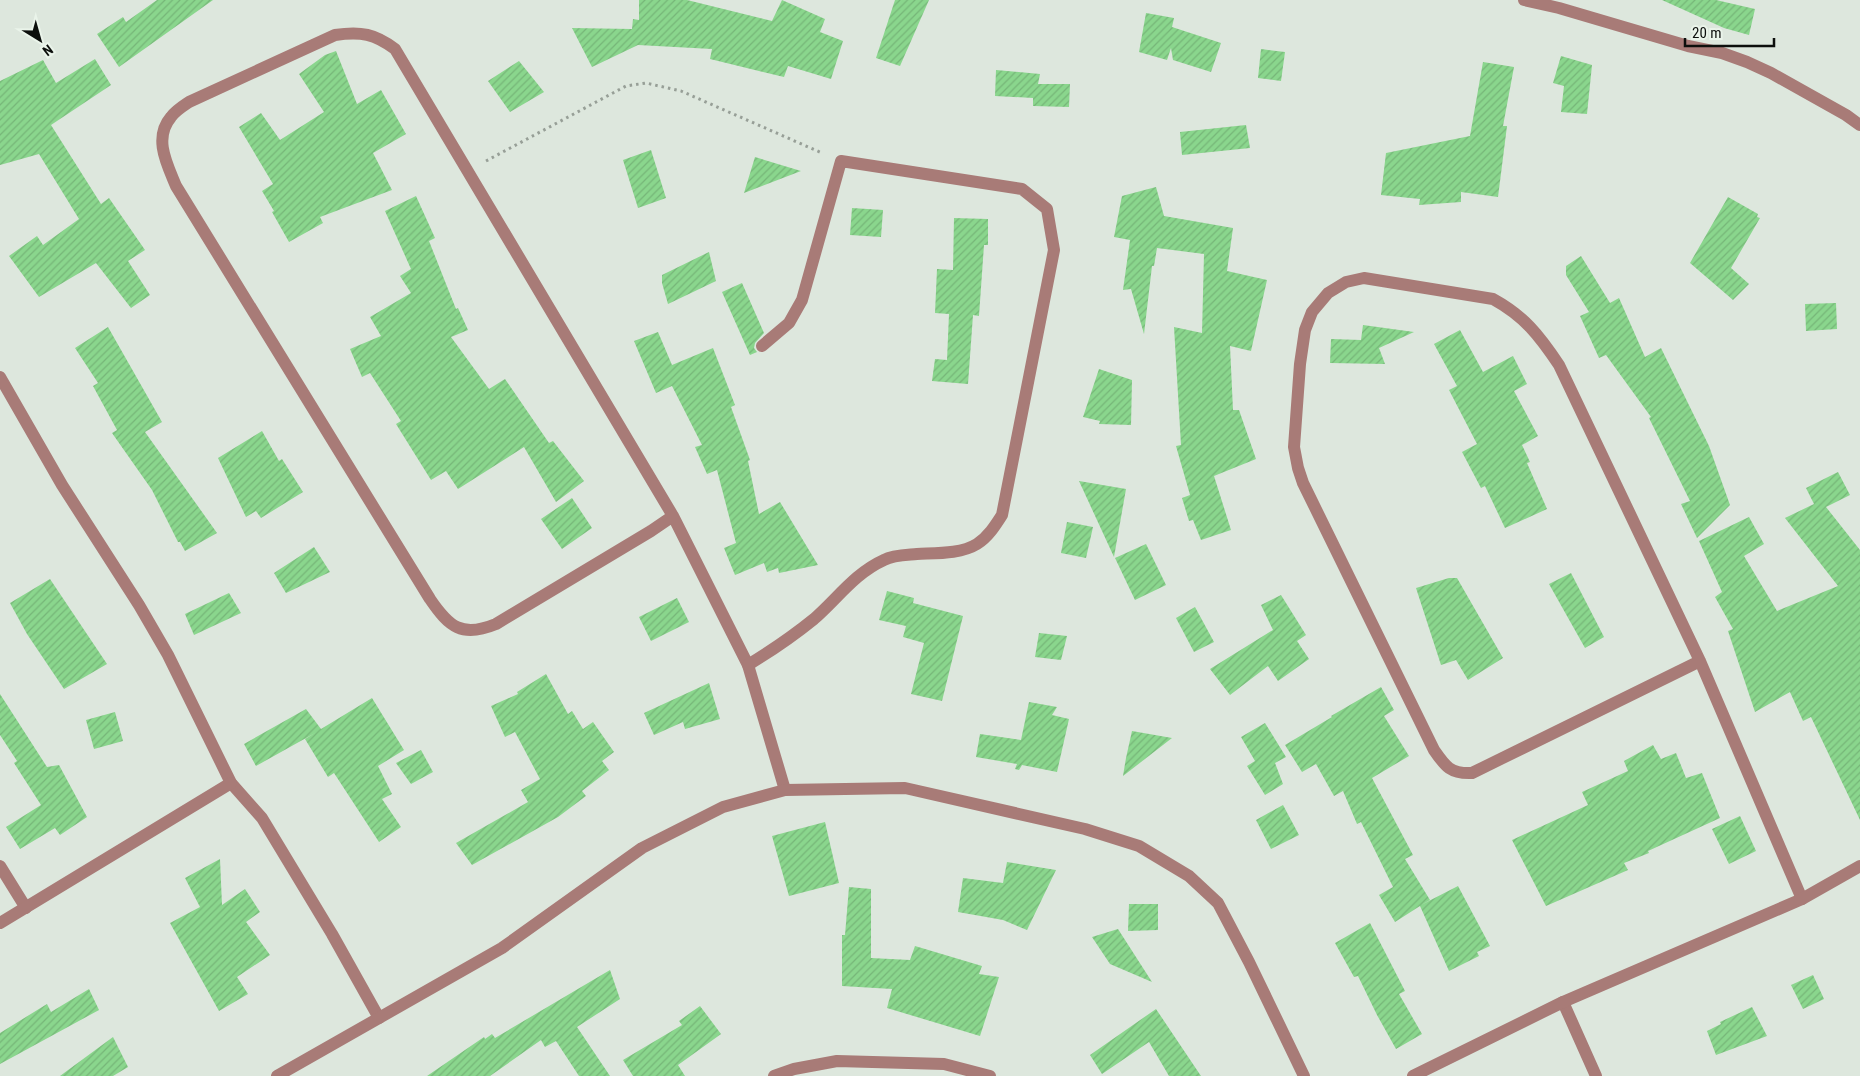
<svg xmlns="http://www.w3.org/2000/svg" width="1860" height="1076" font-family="'Roboto Condensed',sans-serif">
<defs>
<pattern id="building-hatch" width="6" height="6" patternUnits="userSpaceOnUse" patternTransform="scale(1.25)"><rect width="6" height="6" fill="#8ad68d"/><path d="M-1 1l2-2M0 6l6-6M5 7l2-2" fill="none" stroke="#76b678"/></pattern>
</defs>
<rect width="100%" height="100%" fill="#dde7dd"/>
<g fill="url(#building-hatch)">
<polygon points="157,0 213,0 119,67 97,34 123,17 126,22"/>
<polygon points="639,0 687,0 772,21 782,0 825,19 820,32 843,41 831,79 788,66 784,77 710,59 712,49 638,45 592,67 572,28 632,29 633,19 639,20"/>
<polygon points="895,0 929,0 900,66 876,58"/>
<polygon points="1662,0 1716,0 1755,9 1749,35 1724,28"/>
<polygon points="1146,13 1174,18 1172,27 1221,43 1211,72 1173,60 1171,48 1167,60 1139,52"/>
<polygon points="1261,49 1285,52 1281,81 1258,78"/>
<polygon points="336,51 357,104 381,90 406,134 373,153 392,190 320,217 323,223 289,242 272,212 274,211 262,191 273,184 239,127 261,113 280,140 324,112 299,74 325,55"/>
<polygon points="1561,56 1592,65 1587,114 1561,112 1564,86 1553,83"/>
<polygon points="95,59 111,85 51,125 101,204 109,198 145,250 128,261 150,295 131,308 96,263 39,297 9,256 37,236 43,245 79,219 39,154 0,165 0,81 43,60 56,83"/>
<polygon points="519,61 544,92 510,112 488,81"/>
<polygon points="1483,62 1514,67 1503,126 1507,126 1498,197 1461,192 1461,202 1419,205 1420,199 1381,195 1386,153 1470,136"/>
<polygon points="996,70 1040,74 1038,84 1070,84 1069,107 1033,106 1033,98 995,96"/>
<polygon points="1246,125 1250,148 1182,155 1180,132"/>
<polygon points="651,150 666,198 638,208 623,160"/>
<polygon points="755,157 801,171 744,193"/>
<polygon points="1156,187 1164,216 1233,228 1227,271 1267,280 1251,351 1230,346 1233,410 1239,410 1256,459 1214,476 1231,530 1201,540 1193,520 1189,521 1182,498 1190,495 1176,446 1181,445 1174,327 1202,333 1204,254 1157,248 1154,266 1152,266 1144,334 1131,289 1123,290 1130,240 1114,237 1122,196"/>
<polygon points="416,196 435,238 429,241 456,309 458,308 468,330 451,337 489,389 505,379 549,443 553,441 584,481 556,502 524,447 458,489 446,471 431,480 396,424 401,421 370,373 362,377 350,349 381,336 370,317 411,293 400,276 411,269 385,211"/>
<polygon points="1728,197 1758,214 1757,217 1760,218 1731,268 1749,284 1733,300 1690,263"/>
<polygon points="852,208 883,210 881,237 850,235"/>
<polygon points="954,218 988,219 988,245 984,245 979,316 973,315 968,384 932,381 935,359 947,360 949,314 935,313 937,269 953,270"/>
<polygon points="709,252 716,281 668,304 662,283 662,275"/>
<polygon points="1581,256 1610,303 1619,298 1645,357 1661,348 1709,446 1730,505 1697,538 1681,504 1690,501 1649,418 1651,417 1606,355 1599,358 1580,316 1589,312 1566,275 1566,266"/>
<polygon points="742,283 764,333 755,343 754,348 757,352 750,355 722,292"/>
<polygon points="1836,303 1837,329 1806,331 1805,304"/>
<polygon points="1363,325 1414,332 1379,348 1385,364 1330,363 1331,339 1361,340"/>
<polygon points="108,327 162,422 145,432 217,533 185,551 180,542 178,542 152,490 112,433 117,430 93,386 98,383 75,348"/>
<polygon points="1460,330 1483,372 1513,356 1527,384 1514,391 1538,436 1522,445 1530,462 1527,463 1547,509 1505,528 1485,486 1481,488 1462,452 1477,444 1449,390 1457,386 1434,344"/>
<polygon points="658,332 672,365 713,348 735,405 731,407 750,460 748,461 759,514 780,502 818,565 779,573 778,568 767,572 764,563 735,575 724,548 736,543 717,470 707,474 695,447 702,445 672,386 656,393 634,341"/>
<polygon points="1099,369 1132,380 1131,425 1099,424 1100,421 1083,417"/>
<polygon points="262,431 279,461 282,459 303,492 261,518 256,511 246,517 218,458"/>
<polygon points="1838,472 1850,495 1826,507 1860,550 1860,820 1811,717 1803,721 1790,692 1755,712 1728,631 1733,629 1715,597 1722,592 1699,541 1749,517 1764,544 1744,556 1777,611 1838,586 1785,518 1814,504 1806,488"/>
<polygon points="1079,481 1126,489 1114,557"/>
<polygon points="572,498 592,528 562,549 541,519"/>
<polygon points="1067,522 1093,527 1086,558 1061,553"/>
<polygon points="1146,544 1166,585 1135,600 1115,558"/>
<polygon points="314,547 330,572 286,593 274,573"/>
<polygon points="1571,573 1604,637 1585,648 1549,584"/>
<polygon points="1449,578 1457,578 1503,658 1468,680 1456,660 1441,665 1416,588"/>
<polygon points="50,579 107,664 64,689 27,634 10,603"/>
<polygon points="887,591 914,598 913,603 963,616 942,701 911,694 924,643 903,637 906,626 879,620"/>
<polygon points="229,593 241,613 194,635 185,614"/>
<polygon points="1281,595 1306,635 1297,641 1309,659 1278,681 1268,666 1230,695 1210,669 1273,630 1261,605"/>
<polygon points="677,598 689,622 651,641 639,617"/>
<polygon points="1195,607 1214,642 1194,652 1176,618"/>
<polygon points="1039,633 1067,636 1061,660 1035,657"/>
<polygon points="546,674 568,714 572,711 583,729 593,722 614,752 602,761 609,770 582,791 586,796 558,817 472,865 456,843 528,802 521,790 540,779 515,732 505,737 491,706 518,694 517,692"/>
<polygon points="709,683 720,719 685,729 683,722 654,735 644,713"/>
<polygon points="1381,687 1394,710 1384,716 1409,756 1372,778 1413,855 1405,859 1430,900 1421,905 1458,886 1490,946 1477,952 1479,956 1449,971 1420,906 1395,922 1379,895 1393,887 1361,822 1357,824 1343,791 1334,796 1316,764 1302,772 1285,745 1332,717 1331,716"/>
<polygon points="0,694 47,767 59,765 87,817 60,835 55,828 20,849 6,827 41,805 14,763 17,761 0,735"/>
<polygon points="372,698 404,750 378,766 392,794 382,799 401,827 379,842 334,773 328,777 305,739 315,733 256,766 244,744 306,709 321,729"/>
<polygon points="1029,702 1057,707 1052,715 1069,719 1057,772 1022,765 1019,770 1015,769 1017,764 976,757 980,734 1021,740"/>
<polygon points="115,712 123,741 94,749 86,720"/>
<polygon points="1265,723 1286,757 1275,763 1283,784 1265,795 1247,766 1255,761 1241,737"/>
<polygon points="1132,731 1172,738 1123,776 1126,758"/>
<polygon points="1653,745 1661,759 1676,753 1686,778 1702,773 1720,818 1648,851 1649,853 1624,863 1628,870 1546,906 1512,840 1588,805 1582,792 1628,771 1624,761"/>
<polygon points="421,750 433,772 411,784 396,763"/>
<polygon points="1283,805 1299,835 1271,849 1256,820"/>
<polygon points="1740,816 1756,851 1729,864 1712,829"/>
<polygon points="825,822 839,883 789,896 772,836"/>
<polygon points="220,859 222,905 245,889 260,912 246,922 270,955 237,977 248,994 219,1011 170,923 200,907 185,878"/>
<polygon points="1007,862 1056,870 1027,930 1003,920 958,912 963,878 1003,883"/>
<polygon points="849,887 871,889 871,958 910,960 915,946 982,966 979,974 999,977 980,1036 887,1008 892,989 842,986 842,935 845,935"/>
<polygon points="1129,904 1158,904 1158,930 1128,931"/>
<polygon points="1370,923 1405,991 1399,994 1422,1034 1396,1049 1377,1015 1358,976 1354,977 1335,943"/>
<polygon points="1118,929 1152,982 1110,964 1092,937"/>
<polygon points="610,970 620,999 577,1027 610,1076 579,1076 556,1041 545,1047 541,1040 490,1076 427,1076 484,1037 485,1039 492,1034 495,1038"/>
<polygon points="1813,975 1824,999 1803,1009 1791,985"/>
<polygon points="89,989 99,1010 0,1064 0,1033 47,1004 51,1012"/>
<polygon points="700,1006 721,1034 678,1065 685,1076 633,1076 623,1060 682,1025 679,1021"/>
<polygon points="1752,1007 1767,1036 1716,1055 1707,1031 1721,1024 1720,1022"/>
<polygon points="1156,1009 1201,1076 1169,1076 1149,1042 1102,1074 1090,1055"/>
<polygon points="113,1037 128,1067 113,1076 60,1076"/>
</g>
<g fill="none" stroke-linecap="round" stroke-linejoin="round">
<polyline stroke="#979f97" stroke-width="3" stroke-dasharray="2.5 4" stroke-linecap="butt" points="486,161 626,86 646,83 681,91 822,153"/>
<g stroke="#a87b77" stroke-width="12">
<polyline points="1524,0 1559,8 1688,46 1722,53 1747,62 1771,73 1846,115 1860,125"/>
<polyline points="0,377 62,485 139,605 168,655 231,783 262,818 332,934 379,1018"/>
<path d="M673 516 651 531 496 624C462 638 449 627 430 599L176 186C167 164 153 138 171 117 175 111 183 106 189 102L335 35C361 31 375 34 395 49L673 516 748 665 785 790"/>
<path d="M1700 661 1472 773C1450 774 1445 766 1434 750L1303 483 1298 468 1294 447 1300 364 1305 330 1312 312 1328 293 1346 282 1364 278 1493 299C1524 316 1539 335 1559 365L1700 661 1802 899"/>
<path d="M748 665C771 651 793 636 814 619 837 599 855 573 884 560 893 555 907 555 917 554 936 553 961 554 977 544 988 537 995 526 1002 515L1054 250 1047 209 1022 189 841 161 802 300 789 323 762 346"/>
<polyline points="0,866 26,908"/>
<polyline points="0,923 231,783"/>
<polyline points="1563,1002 1596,1076"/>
<polyline points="277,1076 502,948 642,848 723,807 785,790 905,788 1085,829 1139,846 1189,876 1218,903 1249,962 1304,1076"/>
<polyline points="774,1076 794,1069 837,1061 944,1064 990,1076"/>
<polyline points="1413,1076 1563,1002 1802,899 1860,866"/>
</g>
</g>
<g transform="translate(40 40) rotate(143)" stroke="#eaf4ea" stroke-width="4" paint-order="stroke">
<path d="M0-4L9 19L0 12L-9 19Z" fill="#0c0f0c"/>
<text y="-8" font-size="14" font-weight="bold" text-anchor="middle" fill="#0c0f0c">N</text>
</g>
<path d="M1685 38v8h89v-8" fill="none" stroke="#0c0f0c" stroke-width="2.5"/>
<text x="1692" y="38" font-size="15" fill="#0c0f0c" stroke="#eaf4ea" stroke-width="4" paint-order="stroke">20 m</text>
</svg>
